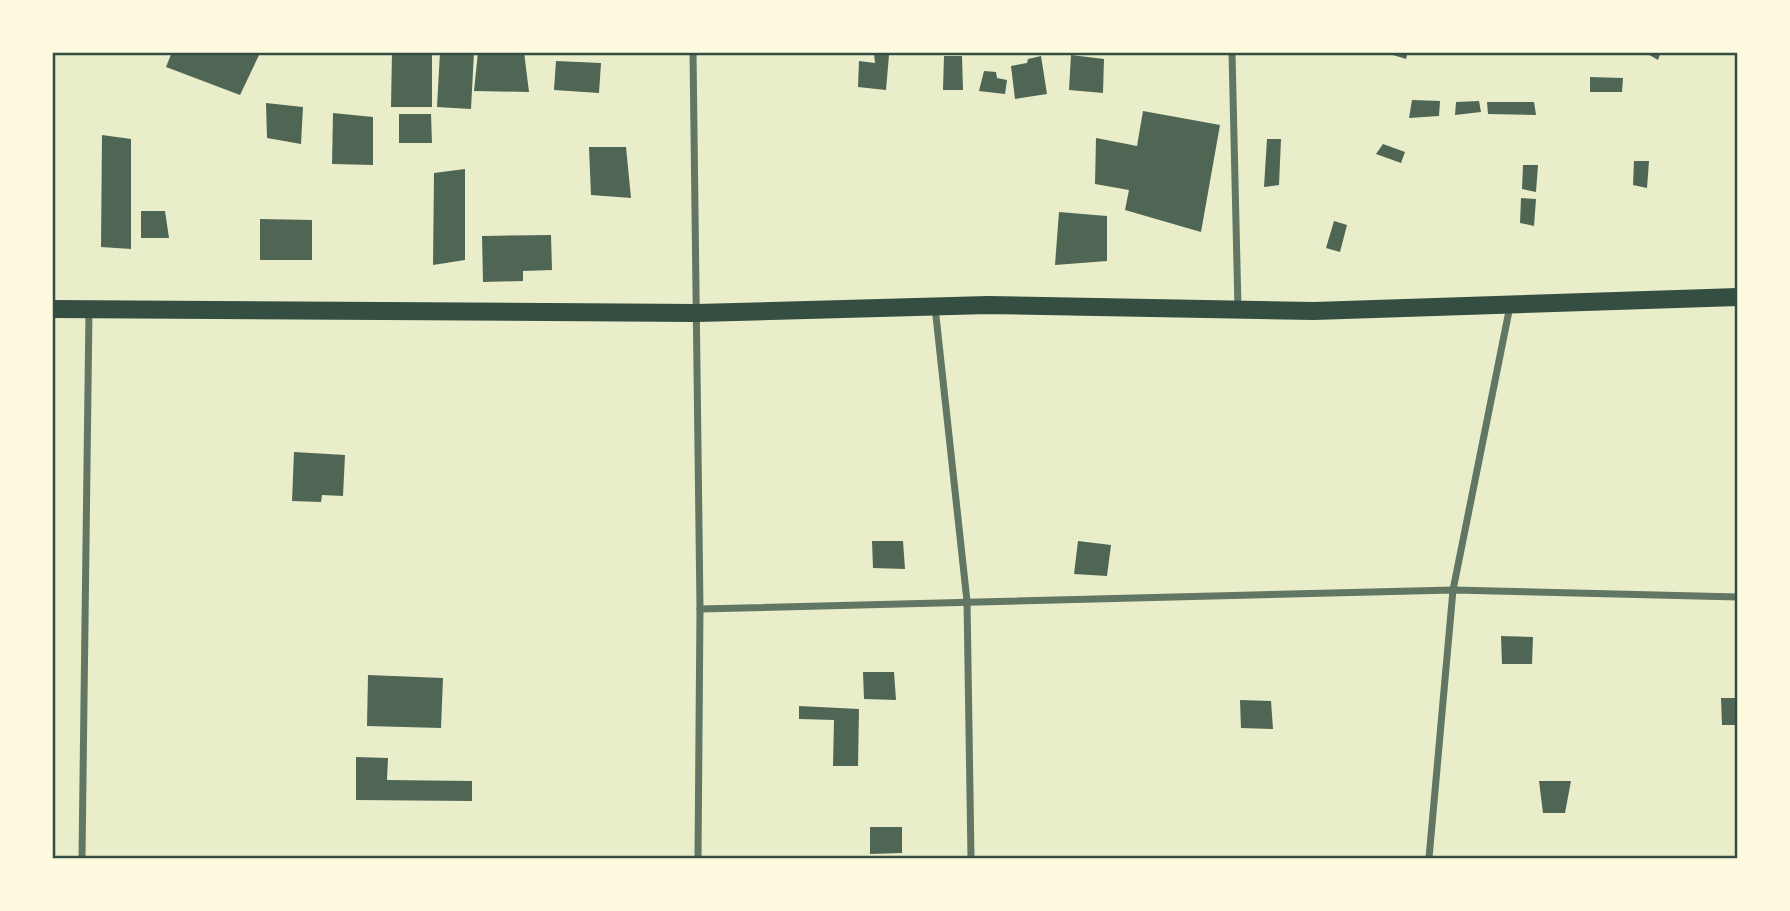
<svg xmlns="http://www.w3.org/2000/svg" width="1790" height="911" font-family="'Archivo Narrow',sans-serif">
<rect width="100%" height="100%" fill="#e9edc9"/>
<g fill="#4f6655">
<polygon points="172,52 258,52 260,53 240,95 166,67"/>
<polygon points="392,52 432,52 432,107 391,107"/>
<polygon points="440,52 474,52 471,109 437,107"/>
<polygon points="478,52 524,52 529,92 474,91"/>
<polygon points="1383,52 1408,52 1406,59"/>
<polygon points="1644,52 1661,52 1658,60"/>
<polygon points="874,53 889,55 886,90 858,87 859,61 875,63"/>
<polygon points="1071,55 1104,59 1103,93 1069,90"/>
<polygon points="944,56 962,56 963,90 943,90"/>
<polygon points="1041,56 1047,94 1015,99 1011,66 1027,63 1028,59"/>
<polygon points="556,61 601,63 599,93 554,90"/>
<polygon points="984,71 996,72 997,78 1007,80 1005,94 979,91"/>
<polygon points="1590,77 1623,78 1622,92 1590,92"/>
<polygon points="1412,100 1440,101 1439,116 1409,118"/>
<polygon points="1479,101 1481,112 1455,115 1456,102"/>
<polygon points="1487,102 1534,102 1536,115 1488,114"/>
<polygon points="266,103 303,107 301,144 267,138"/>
<polygon points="1143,111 1220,125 1201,232 1125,210 1129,190 1095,184 1096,138 1137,146"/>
<polygon points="333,113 373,117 373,165 332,164"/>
<polygon points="399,114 431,114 432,143 399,143"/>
<polygon points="102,135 131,139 131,249 101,247"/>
<polygon points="1267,139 1281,139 1279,185 1264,187"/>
<polygon points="1383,144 1405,152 1401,163 1376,154"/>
<polygon points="589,147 626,147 631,198 591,195"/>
<polygon points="1634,161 1649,161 1647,188 1633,185"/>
<polygon points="1523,165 1538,165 1536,192 1522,189"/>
<polygon points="465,169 465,260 433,265 434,173"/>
<polygon points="1521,198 1536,199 1534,226 1520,223"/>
<polygon points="141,211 165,211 169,238 141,238"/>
<polygon points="1059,212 1107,216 1107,261 1055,265"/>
<polygon points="260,219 312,220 312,260 260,260"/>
<polygon points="1334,221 1347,225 1340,252 1326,248"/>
<polygon points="551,235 552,270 523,271 523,281 483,282 482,236"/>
<polygon points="294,452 345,455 343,496 322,495 321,502 292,501"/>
<polygon points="872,541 903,541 905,569 873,568"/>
<polygon points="1078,541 1111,545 1107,576 1074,574"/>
<polygon points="1501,636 1533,637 1532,664 1502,664"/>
<polygon points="863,672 894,672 896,700 864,699"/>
<polygon points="368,675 443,678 441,728 367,726"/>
<polygon points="1721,698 1738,698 1738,725 1722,725"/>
<polygon points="1240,700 1271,701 1273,729 1241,728"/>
<polygon points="799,706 859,709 858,766 833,766 834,720 799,719"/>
<polygon points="356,757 388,758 387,780 472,781 472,801 356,800"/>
<polygon points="1539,781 1571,781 1565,813 1543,813"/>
<polygon points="870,827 902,827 902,853 870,854"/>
</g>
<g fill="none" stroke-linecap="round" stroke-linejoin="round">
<g stroke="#617663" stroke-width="7">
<polyline points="693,52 700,609 698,858"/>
<polyline points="1232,52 1238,309"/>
<polyline points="935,307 967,601 971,858"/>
<polyline points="700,609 1453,590 1738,597"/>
<polyline points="82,858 89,310"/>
<polyline points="1429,858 1453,590 1510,306"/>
</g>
<polyline stroke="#344e41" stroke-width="18" points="52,309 697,313 988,305 1314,311 1738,297"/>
</g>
<rect width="1790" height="911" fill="none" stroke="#fefae0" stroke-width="108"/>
<rect x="54" y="54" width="1682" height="803" fill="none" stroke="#344e41" stroke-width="2.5"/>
</svg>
